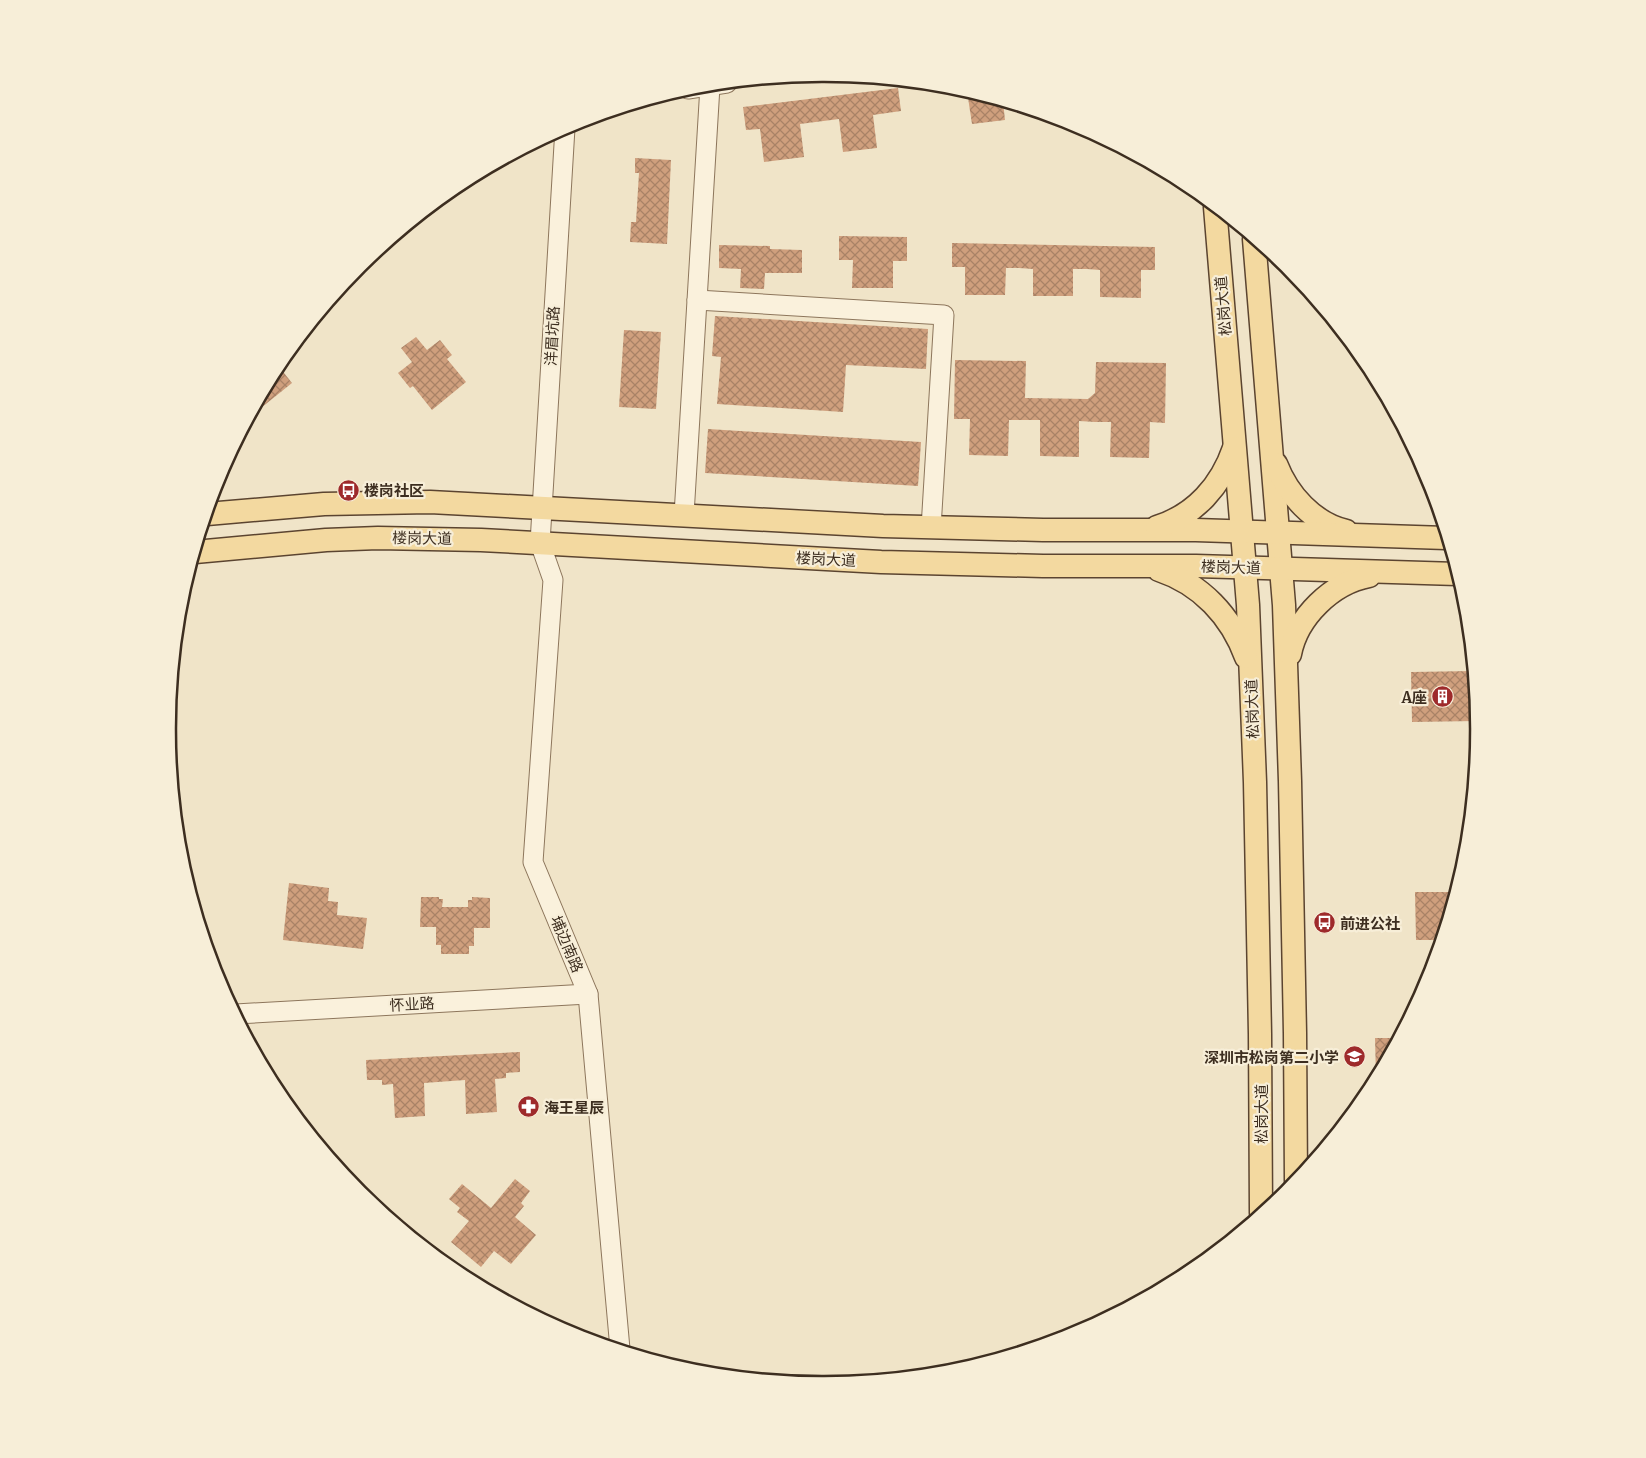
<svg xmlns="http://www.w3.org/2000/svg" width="1646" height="1458" font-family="Merriweather,'Noto Sans SC',serif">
<defs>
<pattern id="building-cross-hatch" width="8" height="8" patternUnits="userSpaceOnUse" patternTransform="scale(1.25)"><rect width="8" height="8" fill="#cf9f7d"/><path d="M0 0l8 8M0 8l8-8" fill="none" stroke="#a98266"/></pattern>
</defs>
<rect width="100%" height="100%" fill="#f0e4c8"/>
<g fill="url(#building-cross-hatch)">
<polygon points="898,88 901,111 873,115 877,148 843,152 839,119 800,124 804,157 764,162 760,129 746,130 743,107"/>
<polygon points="967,91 1003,102 1005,120 972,124"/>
<polygon points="635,158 671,160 667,244 630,242 631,222 636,222 639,173 635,173"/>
<polygon points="839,236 907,237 907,261 893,261 893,288 852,288 853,260 839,260"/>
<polygon points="952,243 1155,247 1155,270 1141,270 1141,298 1100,297 1100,270 1087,269 1073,269 1073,296 1033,296 1033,269 1019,268 1006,268 1005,295 965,295 965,267 952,267"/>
<polygon points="719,245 770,246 770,249 802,250 802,273 765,273 764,289 740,288 741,269 719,268"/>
<polygon points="715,316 928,329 926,369 846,365 843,412 717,404 721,357 712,356"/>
<polygon points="624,330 661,332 656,409 619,407"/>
<polygon points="416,337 427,350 440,340 452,355 447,359 466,382 432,410 413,386 410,388 398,373 412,362 401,348"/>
<polygon points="955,360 1026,361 1025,398 1088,399 1095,393 1096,362 1166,363 1165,423 1150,422 1149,458 1110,457 1111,422 1095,422 1079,421 1079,457 1040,456 1040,420 1009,420 1008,456 969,455 970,419 954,419"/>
<polygon points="280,368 292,383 251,416 274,372"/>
<polygon points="708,429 921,442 918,486 705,473"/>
<polygon points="1473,671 1477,721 1412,722 1411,672"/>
<polygon points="289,883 329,888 328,901 338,902 337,915 367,918 363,949 283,940"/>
<polygon points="1415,892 1455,892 1440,940 1416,940"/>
<polygon points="421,897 439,897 439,899 443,899 442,907 468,907 468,900 472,900 472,897 490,898 490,928 474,928 474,946 469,946 469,954 441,954 441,945 436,945 436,927 420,927"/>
<polygon points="1375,1038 1397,1038 1376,1078"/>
<polygon points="520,1052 520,1072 506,1073 506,1078 495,1079 497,1112 466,1114 465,1080 424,1083 425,1116 395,1118 393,1084 382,1085 382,1080 367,1080 366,1060"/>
<polygon points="515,1179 530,1191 521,1203 524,1206 515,1217 536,1235 511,1264 494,1251 481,1267 451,1242 469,1221 457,1212 460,1208 449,1199 462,1184 491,1208"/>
</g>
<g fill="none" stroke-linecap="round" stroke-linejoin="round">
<defs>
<g id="minor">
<polyline points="688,89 727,83"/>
<polyline points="565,128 540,543 553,580 533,862 588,994 620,1349"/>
<polyline points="697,300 944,315 931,528"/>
<polyline points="684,515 710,86"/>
<polyline points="236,1014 588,994"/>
</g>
<g id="major">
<polyline points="1215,207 1248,605 1255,782 1260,1034 1261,1213"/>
<polyline points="1254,239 1284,605 1290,781 1295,1033 1296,1181"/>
<path d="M1276 464C1288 495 1313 523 1346 531"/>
<polyline points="207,514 324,504 430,502 883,526 1043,530 1196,530 1446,538"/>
<path d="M1157 527C1195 515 1221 486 1234 448"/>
<polyline points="195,552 326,540 378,538 481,540 881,562 1043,566 1196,566 1457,574"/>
<path d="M1159 570C1201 584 1231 616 1246 657"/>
<path d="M1290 654C1297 617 1332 583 1369 576"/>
</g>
</defs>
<use href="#minor" stroke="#8d765c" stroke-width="21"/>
<use href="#major" stroke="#5b4430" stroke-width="25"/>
<use href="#minor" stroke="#faf1dc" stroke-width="19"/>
<use href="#major" stroke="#f3d9a0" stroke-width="22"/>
</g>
<defs>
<symbol id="bus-disc" viewBox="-11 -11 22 22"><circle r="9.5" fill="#9e2a2b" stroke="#f7eed8"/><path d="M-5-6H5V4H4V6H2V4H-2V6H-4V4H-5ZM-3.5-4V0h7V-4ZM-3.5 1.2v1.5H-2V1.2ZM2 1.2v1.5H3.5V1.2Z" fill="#fff"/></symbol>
<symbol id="building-disc" viewBox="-11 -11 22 22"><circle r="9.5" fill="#9e2a2b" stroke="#f7eed8"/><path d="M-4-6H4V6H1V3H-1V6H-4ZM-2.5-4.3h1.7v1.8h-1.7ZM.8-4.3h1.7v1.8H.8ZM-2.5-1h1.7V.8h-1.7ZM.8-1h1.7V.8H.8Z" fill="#fff"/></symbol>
<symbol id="school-disc" viewBox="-11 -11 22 22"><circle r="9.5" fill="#9e2a2b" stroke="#f7eed8"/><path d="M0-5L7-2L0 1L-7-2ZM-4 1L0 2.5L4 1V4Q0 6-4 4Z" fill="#fff"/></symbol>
<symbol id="pharmacy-disc" viewBox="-11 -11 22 22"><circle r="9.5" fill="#9e2a2b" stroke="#f7eed8"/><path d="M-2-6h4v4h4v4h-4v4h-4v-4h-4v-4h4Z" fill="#fff"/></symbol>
</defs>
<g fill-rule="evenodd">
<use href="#bus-disc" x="336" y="478" width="25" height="25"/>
<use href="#building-disc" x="1430" y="684" width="25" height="25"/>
<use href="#bus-disc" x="1312" y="910" width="25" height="25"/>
<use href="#school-disc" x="1342" y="1044" width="25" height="25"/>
<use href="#pharmacy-disc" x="516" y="1094" width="25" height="25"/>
</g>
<g text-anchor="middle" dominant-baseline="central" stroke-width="4.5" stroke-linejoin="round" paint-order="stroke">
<g font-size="15" fill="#3d2e20" stroke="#f7eed8">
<text transform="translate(1223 306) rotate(-95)">松岗大道</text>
<text transform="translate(552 336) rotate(-87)">洋眉坑路</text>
<text transform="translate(422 538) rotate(1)">楼岗大道</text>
<text transform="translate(826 559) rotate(3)">楼岗大道</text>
<text transform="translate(1231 567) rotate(2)">楼岗大道</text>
<text transform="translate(1252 709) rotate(-92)">松岗大道</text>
<text transform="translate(567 944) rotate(67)">埔边南路</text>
<text transform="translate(412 1004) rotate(-3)">怀业路</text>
<text transform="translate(1261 1114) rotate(-90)">松岗大道</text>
</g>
<g font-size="15" font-weight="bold" fill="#3d2e20" stroke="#f7eed8" text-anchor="start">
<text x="364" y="490">楼岗社区</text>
<text x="1427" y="697" text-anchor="end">A座</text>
<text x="1340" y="923">前进公社</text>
<text x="1339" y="1057" text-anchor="end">深圳市松岗第二小学</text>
<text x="544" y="1107">海王星辰</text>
</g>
</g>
<path d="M0 0H1646V1458H0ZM822 82H824A646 646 0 0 1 1470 728V730A646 646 0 0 1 824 1376H822A646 646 0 0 1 176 730V728A646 646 0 0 1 822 82Z" fill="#f7eed8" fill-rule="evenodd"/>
<path fill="none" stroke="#3d2e20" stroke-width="2.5" d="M822 82H824A646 646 0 0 1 1470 728V730A646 646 0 0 1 824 1376H822A646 646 0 0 1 176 730V728A646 646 0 0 1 822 82Z"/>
</svg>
